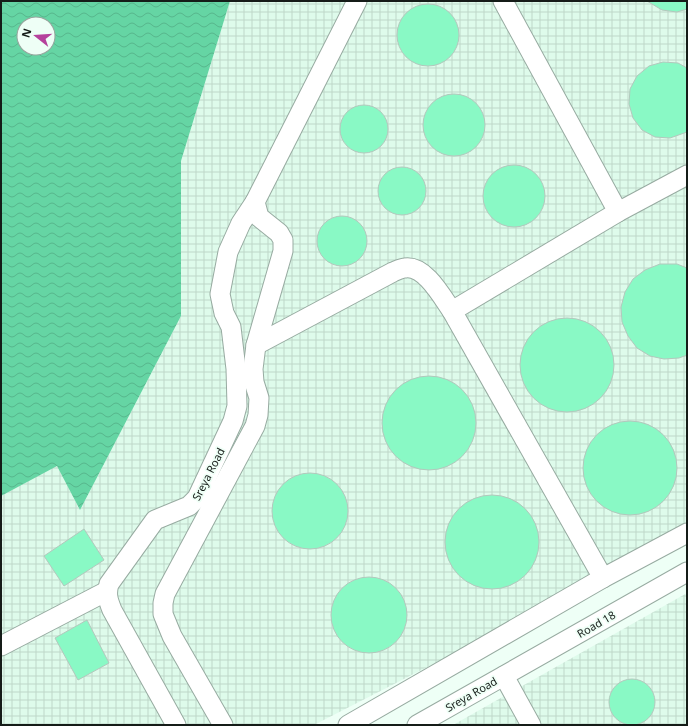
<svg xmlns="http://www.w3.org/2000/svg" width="688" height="726" font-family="'Noto Sans',sans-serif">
<defs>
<pattern id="industrial-grid" width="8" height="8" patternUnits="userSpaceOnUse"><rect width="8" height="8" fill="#defbeb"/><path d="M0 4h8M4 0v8" fill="none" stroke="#bed7c9"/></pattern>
<pattern id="water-waves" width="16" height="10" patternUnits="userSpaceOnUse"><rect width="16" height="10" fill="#65d5a4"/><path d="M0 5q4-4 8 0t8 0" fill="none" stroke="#57b68c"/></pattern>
</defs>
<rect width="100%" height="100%" fill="#eefff6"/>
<g fill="url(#industrial-grid)">
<polygon points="230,1 687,1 687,534 314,725 1,725 1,496 57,465 80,510 181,316 181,161"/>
<polygon points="687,593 687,725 453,725"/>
</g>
<path fill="url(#water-waves)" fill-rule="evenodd" d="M1 1H230L181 161V316L80 510 57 466 1 496ZM24 24H48V48H24Z"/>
<g fill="#89f9c5" stroke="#b3c8bd">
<polygon points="647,1 687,1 687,9 677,12 662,10"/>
<circle cx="428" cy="35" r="31"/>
<polygon points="663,62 678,63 687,68 687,132 670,138 655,137 642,130 633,118 629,104 630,89 637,76 649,66"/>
<circle cx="454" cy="125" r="31"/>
<circle cx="364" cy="129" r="24"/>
<circle cx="514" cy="196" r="31"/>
<circle cx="402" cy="191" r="24"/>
<circle cx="342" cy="241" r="25"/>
<polygon points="660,264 677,264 687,268 687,355 679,358 664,359 650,356 637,348 628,336 622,322 621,307 625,292 633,279 645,270"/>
<circle cx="567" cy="365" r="47"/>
<circle cx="429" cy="423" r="47"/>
<circle cx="630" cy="468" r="47"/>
<circle cx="310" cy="511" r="38"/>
<circle cx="492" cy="542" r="47"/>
<polygon points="84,529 104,560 64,586 44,556"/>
<circle cx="369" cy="615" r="38"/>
<polygon points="87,620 109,663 78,680 55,638"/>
<circle cx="632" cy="702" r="23"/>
</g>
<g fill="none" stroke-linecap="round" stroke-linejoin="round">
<defs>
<g id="minor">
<polyline points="503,1 618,212"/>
<polyline points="452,311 618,212 687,175"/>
<path d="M256 345 393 272C396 271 401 268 405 268 425 265 442 297 452 311L603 578"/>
<polyline points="1,646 107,591"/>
<polyline points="504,676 531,725"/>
<path d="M176 725 112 610C108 600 106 594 109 584L155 520 189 506 197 498 233 421 237 406 236 369 231 327 224 313 220 294 228 252 241 223 255 202"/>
<polyline points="223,725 172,636 163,614 163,603 165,594 255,426 258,415 259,398 254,382 253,369 256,345 283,251 283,240 279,233 259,217 255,202 357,1"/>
<polyline points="348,725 603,578 687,533"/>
<polyline points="417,725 687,572"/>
</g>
</defs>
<use href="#minor" stroke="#97aba1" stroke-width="21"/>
<use href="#minor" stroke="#fff" stroke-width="19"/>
</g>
<g text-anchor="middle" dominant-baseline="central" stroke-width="3.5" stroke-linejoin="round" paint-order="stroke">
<g font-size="11" fill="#151c18" stroke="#eefff6">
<text transform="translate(208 474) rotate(-63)">Sreya Road</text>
<text transform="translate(596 624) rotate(-30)">Road 18</text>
<text transform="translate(471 694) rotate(-30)">Sreya Road</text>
</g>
</g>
<rect width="688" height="726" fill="none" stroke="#151c18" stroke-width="4"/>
<g transform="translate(36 36) rotate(287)"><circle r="19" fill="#eefff6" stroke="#97a49d"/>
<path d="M0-3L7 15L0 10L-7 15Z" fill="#b5429c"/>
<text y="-6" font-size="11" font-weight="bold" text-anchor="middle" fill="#151c18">N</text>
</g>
</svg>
